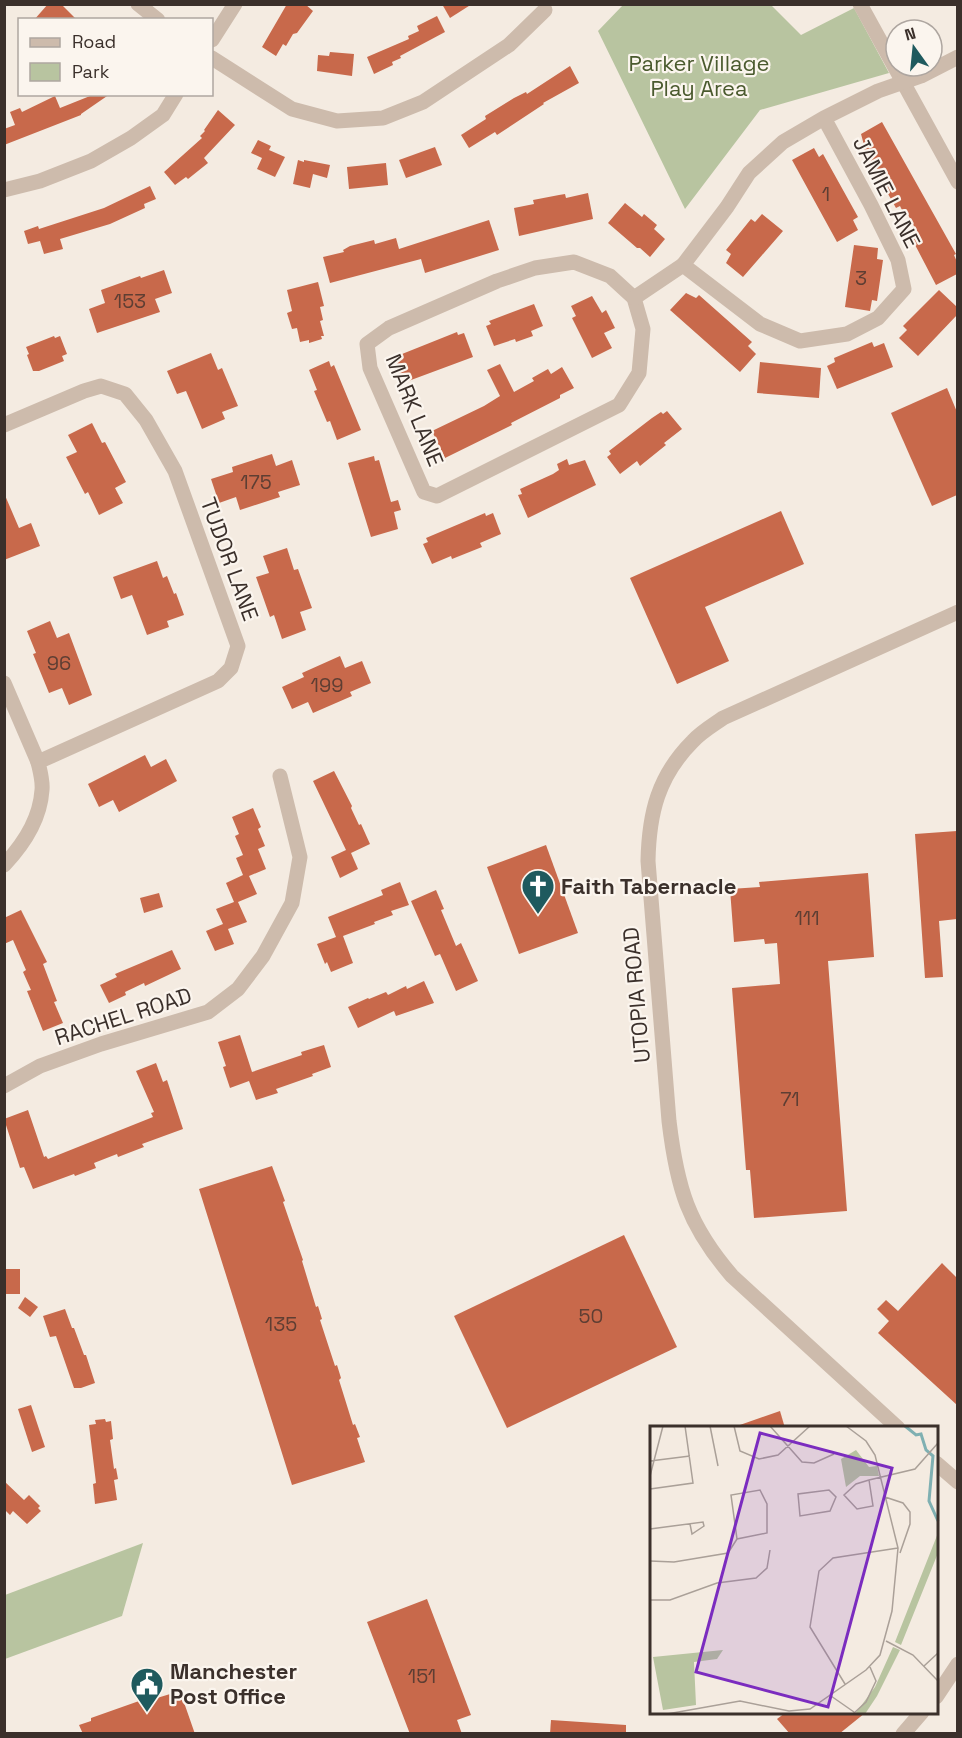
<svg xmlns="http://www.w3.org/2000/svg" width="962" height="1738" font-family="'Space Grotesk',sans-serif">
<rect width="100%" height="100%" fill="#f4ebe1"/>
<g fill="#b8c4a0">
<polygon points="623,5 771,5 801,35 854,8 889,73 760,110 685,209 598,31"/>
<polygon points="143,1543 122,1616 5,1659 5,1595"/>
</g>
<g fill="#c8694b">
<polygon points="48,4 61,4 77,20 34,20"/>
<polygon points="287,4 305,4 313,11 297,33 293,34 286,46 283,44 276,56 262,47"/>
<polygon points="442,4 472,4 450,18"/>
<polygon points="437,16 445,32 400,56 401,58 392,62 393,65 374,74 367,57 409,39 408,36 419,31 417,26"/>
<polygon points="330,52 354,54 352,76 317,71 318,55 329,56"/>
<polygon points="570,66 579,83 543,103 544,104 497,135 495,132 469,148 461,135 486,119 485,116 514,98 526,92 527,94"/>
<polygon points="95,94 110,94 81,114 81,115 4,145 4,129 15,125 10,112 20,108 22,112 55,96 60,108"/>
<polygon points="218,110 235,125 204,158 208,163 188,179 186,177 175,185 164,172 202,138 200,136 205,131 204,130"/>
<polygon points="882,122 956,254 954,255 957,262 957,274 936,285 912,239 917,237 914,226 905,209 902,210 900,206 896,208 861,146 864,145 861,134"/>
<polygon points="258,140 271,146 269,150 285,157 275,177 257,169 262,158 251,153"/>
<polygon points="435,147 442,165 406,178 399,160"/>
<polygon points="814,148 819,157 823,154 858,217 853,220 858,230 837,242 792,160"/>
<polygon points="298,160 304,162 304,160 330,165 327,178 313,174 310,188 293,184"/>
<polygon points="386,163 388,185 349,189 347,167"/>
<polygon points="150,186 156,199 144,204 145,208 110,224 60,239 63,249 44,254 40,241 28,244 24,231 38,226 39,229 104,208"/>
<polygon points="588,193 593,219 519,236 514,208 534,204 533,200 559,195 565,194 566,198"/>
<polygon points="625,203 642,217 644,214 657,225 654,229 665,239 650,257 640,248 637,248 608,223"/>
<polygon points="762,214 783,231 743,277 726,263 731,254 726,250 751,219 755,222"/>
<polygon points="489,220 499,250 425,273 421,259 330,283 323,257 344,252 343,250 350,246 374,240 375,244 396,238 399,249"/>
<polygon points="854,245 878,248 877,259 883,260 877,301 872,300 870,311 845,307"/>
<polygon points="164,270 172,293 155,299 160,312 97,333 89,309 105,303 101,290 140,276 141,278"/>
<polygon points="318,282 324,306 320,307 323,320 320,321 324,336 321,336 322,339 309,343 309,340 300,342 297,328 292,329 287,313 292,311 287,290"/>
<polygon points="939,290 957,307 957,315 918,356 899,338 907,330 903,326"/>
<polygon points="686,293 696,298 699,295 752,342 748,346 756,354 740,372 670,310"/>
<polygon points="592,296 602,313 606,310 615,328 604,333 612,348 592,358 572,318 576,316 571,306"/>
<polygon points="534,304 543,326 531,331 533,336 516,342 515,339 494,346 486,326 491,324 489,321"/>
<polygon points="457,332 458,335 464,333 473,357 403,383 395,361 399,360 397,356"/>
<polygon points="54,336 55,338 60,336 67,354 62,356 64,361 39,371 33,371 27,355 29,354 26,347"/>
<polygon points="872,342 874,347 884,343 893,367 837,389 827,366 835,362 834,358"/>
<polygon points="211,353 218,370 222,368 238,406 222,412 225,419 202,429 186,391 177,394 167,371"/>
<polygon points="329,361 331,367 334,365 361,430 337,440 330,421 327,422 314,391 317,390 309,370"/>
<polygon points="760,362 821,368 819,398 757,393"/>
<polygon points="500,364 514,392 534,381 532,378 548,369 551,374 562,367 574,388 560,395 560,398 511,423 512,425 445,458 432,431 484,406 500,396 487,370"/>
<polygon points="947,388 957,412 957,495 932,506 891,413"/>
<polygon points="667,411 682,429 664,443 666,445 640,466 637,461 620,474 607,457 611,454 609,451 652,418 661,412 663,414"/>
<polygon points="92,423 102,443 105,442 126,482 115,488 123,503 99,515 88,492 85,494 66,457 77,452 68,435"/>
<polygon points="272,454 276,466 292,460 300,485 278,492 280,497 240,510 236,497 219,503 211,479 233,472 232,467"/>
<polygon points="374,456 375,461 379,460 391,502 398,500 401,510 394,512 398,529 371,537 348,463"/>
<polygon points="567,459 569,465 585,460 596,485 528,518 518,495 522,494 520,489 553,474 559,470 557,464"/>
<polygon points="4,493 19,528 31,523 40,546 4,560"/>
<polygon points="781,511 804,564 705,607 729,661 677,684 630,578"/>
<polygon points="485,513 486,516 493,513 501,534 480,543 482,547 452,559 451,556 432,564 423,544 428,542 426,538"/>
<polygon points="287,548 294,570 298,569 312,608 300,612 306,630 282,639 274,615 270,617 256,577 269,573 263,556"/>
<polygon points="157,561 163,578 167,576 174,594 176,593 184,615 167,621 169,627 147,635 132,595 121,599 113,577"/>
<polygon points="50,621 57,638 69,633 92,695 69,705 62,688 49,693 33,654 36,653 27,631"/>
<polygon points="340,656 345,668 362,661 371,683 350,692 352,696 313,713 308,702 292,709 282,687 304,677 302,673"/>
<polygon points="145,755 151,767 166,759 177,781 119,812 113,800 99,807 88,784"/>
<polygon points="334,771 352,806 351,808 359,825 361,824 370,844 351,853 358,869 340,878 331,857 346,850 313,781"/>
<polygon points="253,808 261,827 258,829 265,846 258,849 266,869 249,876 257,894 238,902 247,922 228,929 234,944 215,951 206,931 223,924 216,909 234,902 226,883 243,875 236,858 243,855 235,836 239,834 232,817"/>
<polygon points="957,831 957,919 939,921 943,977 925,978 915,834"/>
<polygon points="546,845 578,933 519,954 487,867"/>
<polygon points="868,873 874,957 828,961 847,1211 754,1218 750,1170 746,1170 732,988 780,984 777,943 765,944 764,939 734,942 730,889 760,887 759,882"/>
<polygon points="400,882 409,905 391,911 393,915 374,922 375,924 343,936 353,963 331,972 327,962 325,964 317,944 336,937 328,917 383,895 381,890"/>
<polygon points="436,890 444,909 441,910 456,946 461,943 478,981 456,991 440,954 435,956 411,901"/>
<polygon points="159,893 163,907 144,913 140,898"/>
<polygon points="21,910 47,962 43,964 57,1001 54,1002 63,1023 43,1031 27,991 31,990 23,972 26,970 13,940 4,944 4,918"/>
<polygon points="172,950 181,969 145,986 144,983 125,992 126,995 109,1003 100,985 117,977 115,974"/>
<polygon points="424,981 434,1003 396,1016 394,1011 358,1028 348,1007 368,998 369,999 386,992 388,995 406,986 407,989"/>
<polygon points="240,1035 252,1072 302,1055 301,1052 324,1045 331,1067 312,1074 313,1076 276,1089 278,1093 256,1100 249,1081 230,1088 223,1067 226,1066 218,1042"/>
<polygon points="156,1063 163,1082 167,1080 183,1129 142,1144 144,1147 118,1157 117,1154 94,1163 96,1168 75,1176 74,1174 33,1189 24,1167 20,1168 4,1119 28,1110 44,1157 46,1156 48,1159 153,1117 151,1113 154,1112 136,1071"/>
<polygon points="272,1166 285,1201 283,1202 303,1260 302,1261 316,1307 318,1306 322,1319 320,1320 335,1366 337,1365 341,1378 339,1380 353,1425 355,1424 360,1437 357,1438 365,1462 292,1485 199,1189"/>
<polygon points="624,1235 677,1347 507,1428 454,1316"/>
<polygon points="942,1263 957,1278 957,1405 878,1333 889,1321 877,1309 886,1300 898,1311"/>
<rect x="4" y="1269" width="16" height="25"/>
<polygon points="25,1297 38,1307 30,1317 18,1308"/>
<polygon points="65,1309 72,1328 74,1328 84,1355 86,1355 95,1383 81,1388 74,1388 56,1336 50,1337 43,1316"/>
<polygon points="31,1405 45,1447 32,1452 18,1409"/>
<polygon points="780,1411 785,1428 738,1428 737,1426"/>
<polygon points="105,1419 106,1422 111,1421 113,1439 110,1440 114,1469 116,1468 118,1479 114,1480 117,1500 95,1504 93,1484 96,1483 89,1425 96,1424 95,1420"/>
<polygon points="4,1481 24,1500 29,1495 40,1506 38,1508 41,1511 27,1524 13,1511 10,1515 4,1509"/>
<polygon points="427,1599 471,1715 457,1720 462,1734 410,1734 367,1622"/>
<polygon points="180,1691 195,1734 83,1734 79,1725 91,1721 91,1718 156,1695 157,1698"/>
<polygon points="785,1713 865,1713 839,1734 790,1734 777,1719"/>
<polygon points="551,1720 626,1725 626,1734 550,1734"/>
</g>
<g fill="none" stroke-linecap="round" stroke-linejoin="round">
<g stroke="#cdbbac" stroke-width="15">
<polyline points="138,4 158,20"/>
<polyline points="860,4 958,182"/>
<polyline points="212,40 235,4"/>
<polyline points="212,58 292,109 337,121 383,118 423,102 509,45 545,10"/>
<polyline points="824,118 871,205 898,260 904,289 878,318 847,334 800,341 760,324 683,265 727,207 749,173 783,142 824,118 878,91 921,76 958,57"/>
<polyline points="4,190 40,181 91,161 131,138 163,115 176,94"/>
<polygon points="574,262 610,276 634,298 643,329 639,373 619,405 437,496 424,492 370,368 367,344 389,328 497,281 535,268"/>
<polyline points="634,298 683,265"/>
<path d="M4 425 84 391 101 386 125 394 146 420 175 471 238 646 231 668 218 681 38 762C40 771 43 781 42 790 40 820 24 844 4 865"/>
<polyline points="4,683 38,762"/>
<polyline points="4,1086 40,1066 101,1044 208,1012 238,989 263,956 292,903 300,857 280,776"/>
<path d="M898 1428 732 1276C688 1225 677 1188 669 1121L648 861C649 813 658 776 693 741 701 732 713 725 723 718L958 612"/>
<polyline points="936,1463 958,1482"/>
<polyline points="936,1697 958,1664"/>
<polyline points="903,1734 922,1712"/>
</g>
</g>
<defs>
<symbol id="church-pin" viewBox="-11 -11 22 30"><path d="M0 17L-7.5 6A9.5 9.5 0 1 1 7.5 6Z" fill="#1f5a5e" stroke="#fbf5ee"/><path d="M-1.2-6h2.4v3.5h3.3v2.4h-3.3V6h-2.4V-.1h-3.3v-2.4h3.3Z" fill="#fff"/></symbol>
<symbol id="civic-pin" viewBox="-11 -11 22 30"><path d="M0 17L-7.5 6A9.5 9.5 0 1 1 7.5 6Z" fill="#1f5a5e" stroke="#fbf5ee"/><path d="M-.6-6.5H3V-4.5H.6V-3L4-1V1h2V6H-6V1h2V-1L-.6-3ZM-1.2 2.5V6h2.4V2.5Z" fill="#fff"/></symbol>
</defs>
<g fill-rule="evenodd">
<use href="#church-pin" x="519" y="867" width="38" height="52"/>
<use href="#civic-pin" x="128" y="1665" width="38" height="52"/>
</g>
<g text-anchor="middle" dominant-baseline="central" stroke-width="4.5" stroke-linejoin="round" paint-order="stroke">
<g font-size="20" fill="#5e3e33">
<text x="826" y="194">1</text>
<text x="861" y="278">3</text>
<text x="130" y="301">153</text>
<text x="256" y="482">175</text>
<text x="59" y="663">96</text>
<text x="327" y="685">199</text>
<text x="807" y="918">111</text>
<text x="790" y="1099">71</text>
<text x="591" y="1316">50</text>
<text x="281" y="1324">135</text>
<text x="422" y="1676">151</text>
</g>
<g font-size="22" fill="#4a5a2e" stroke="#fbf5ee">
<text x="699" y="63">Parker Village<tspan x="699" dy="25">Play Area</tspan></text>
</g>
<g font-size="22" fill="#3b302b" stroke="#fbf5ee">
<text transform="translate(887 192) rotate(63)">JAMIE LANE</text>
<text transform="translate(415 410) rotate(68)">MARK LANE</text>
<text transform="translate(230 559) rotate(70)">TUDOR LANE</text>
<text transform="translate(636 995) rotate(-95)">UTOPIA ROAD</text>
<text transform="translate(123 1016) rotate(-18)">RACHEL ROAD</text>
</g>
<g font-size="22" font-weight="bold" fill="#3b302b" stroke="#fbf5ee" text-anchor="start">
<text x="561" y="886">Faith Tabernacle</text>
<text x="170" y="1671">Manchester<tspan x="170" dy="25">Post Office</tspan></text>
</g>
</g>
<g transform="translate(650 1426)">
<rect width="288" height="288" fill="#f4ebe1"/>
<path d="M206 24 219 41 227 40 229 50H210L196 61 191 33ZM288 107V127L251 219 245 216ZM243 221 250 224 227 270 215 288H205L225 261ZM73 224 67 233 44 236 46 279 13 284 3 231Z" fill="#b8c4a0"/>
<path fill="none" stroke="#7fb0b2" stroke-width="3" d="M255 0 266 9 271 8 276 24 283 30 279 75 288 95"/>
<path fill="none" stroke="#aaa098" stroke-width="1.5" d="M60 0 68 40M84 0 90 25 109 33 128 29 160 0M120 0 152 36 164 37 184 28M0 35 40 30M0 50 13 0M219 54 223 80 207 83 194 69 206 58 219 54 265 43 288 17M0 63 43 57 35 0M179 64 186 71 180 85 150 90 148 68ZM235 71 253 77 260 86V98L250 127M0 103 53 96 54 100 42 108 40 98M0 135 24 136 78 127 87 113 117 107V78L110 64 81 69 87 113M0 174H20L67 157 106 152 117 142 120 124M236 215 263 229 288 255M274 240 288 227M195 258 160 201 169 145 183 132 248 122M181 270 204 286M17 288 90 275 139 285 160 283 216 244 230 229 242 185 248 122 225 29 216 15 196 0M203 288 216 276 226 255 220 241"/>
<path fill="#7b2cbf" fill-opacity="0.15" stroke="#7b2cbf" stroke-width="3" d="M110 7 242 42 178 281 46 246Z"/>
<rect width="288" height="288" fill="none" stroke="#3b302b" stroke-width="3"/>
</g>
<rect width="962" height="1738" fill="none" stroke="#3b302b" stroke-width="12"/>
<rect x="18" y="18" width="195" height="78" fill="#fbf5ee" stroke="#aea6a0" stroke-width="1.5"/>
<rect x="30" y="38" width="30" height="9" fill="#cdbbac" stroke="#aea6a0" stroke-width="1.5"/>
<text x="72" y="48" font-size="18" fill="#3b302b">Road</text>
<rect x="30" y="63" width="30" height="18" fill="#b8c4a0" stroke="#aea6a0" stroke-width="1.5"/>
<text x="72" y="78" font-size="18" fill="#3b302b">Park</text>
<g transform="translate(914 48) rotate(345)"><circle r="28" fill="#fbf5ee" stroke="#aea6a0" stroke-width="1.5"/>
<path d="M0-4.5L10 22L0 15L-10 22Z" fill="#1f5a5e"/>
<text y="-9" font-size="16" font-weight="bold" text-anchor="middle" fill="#3b302b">N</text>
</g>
</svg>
